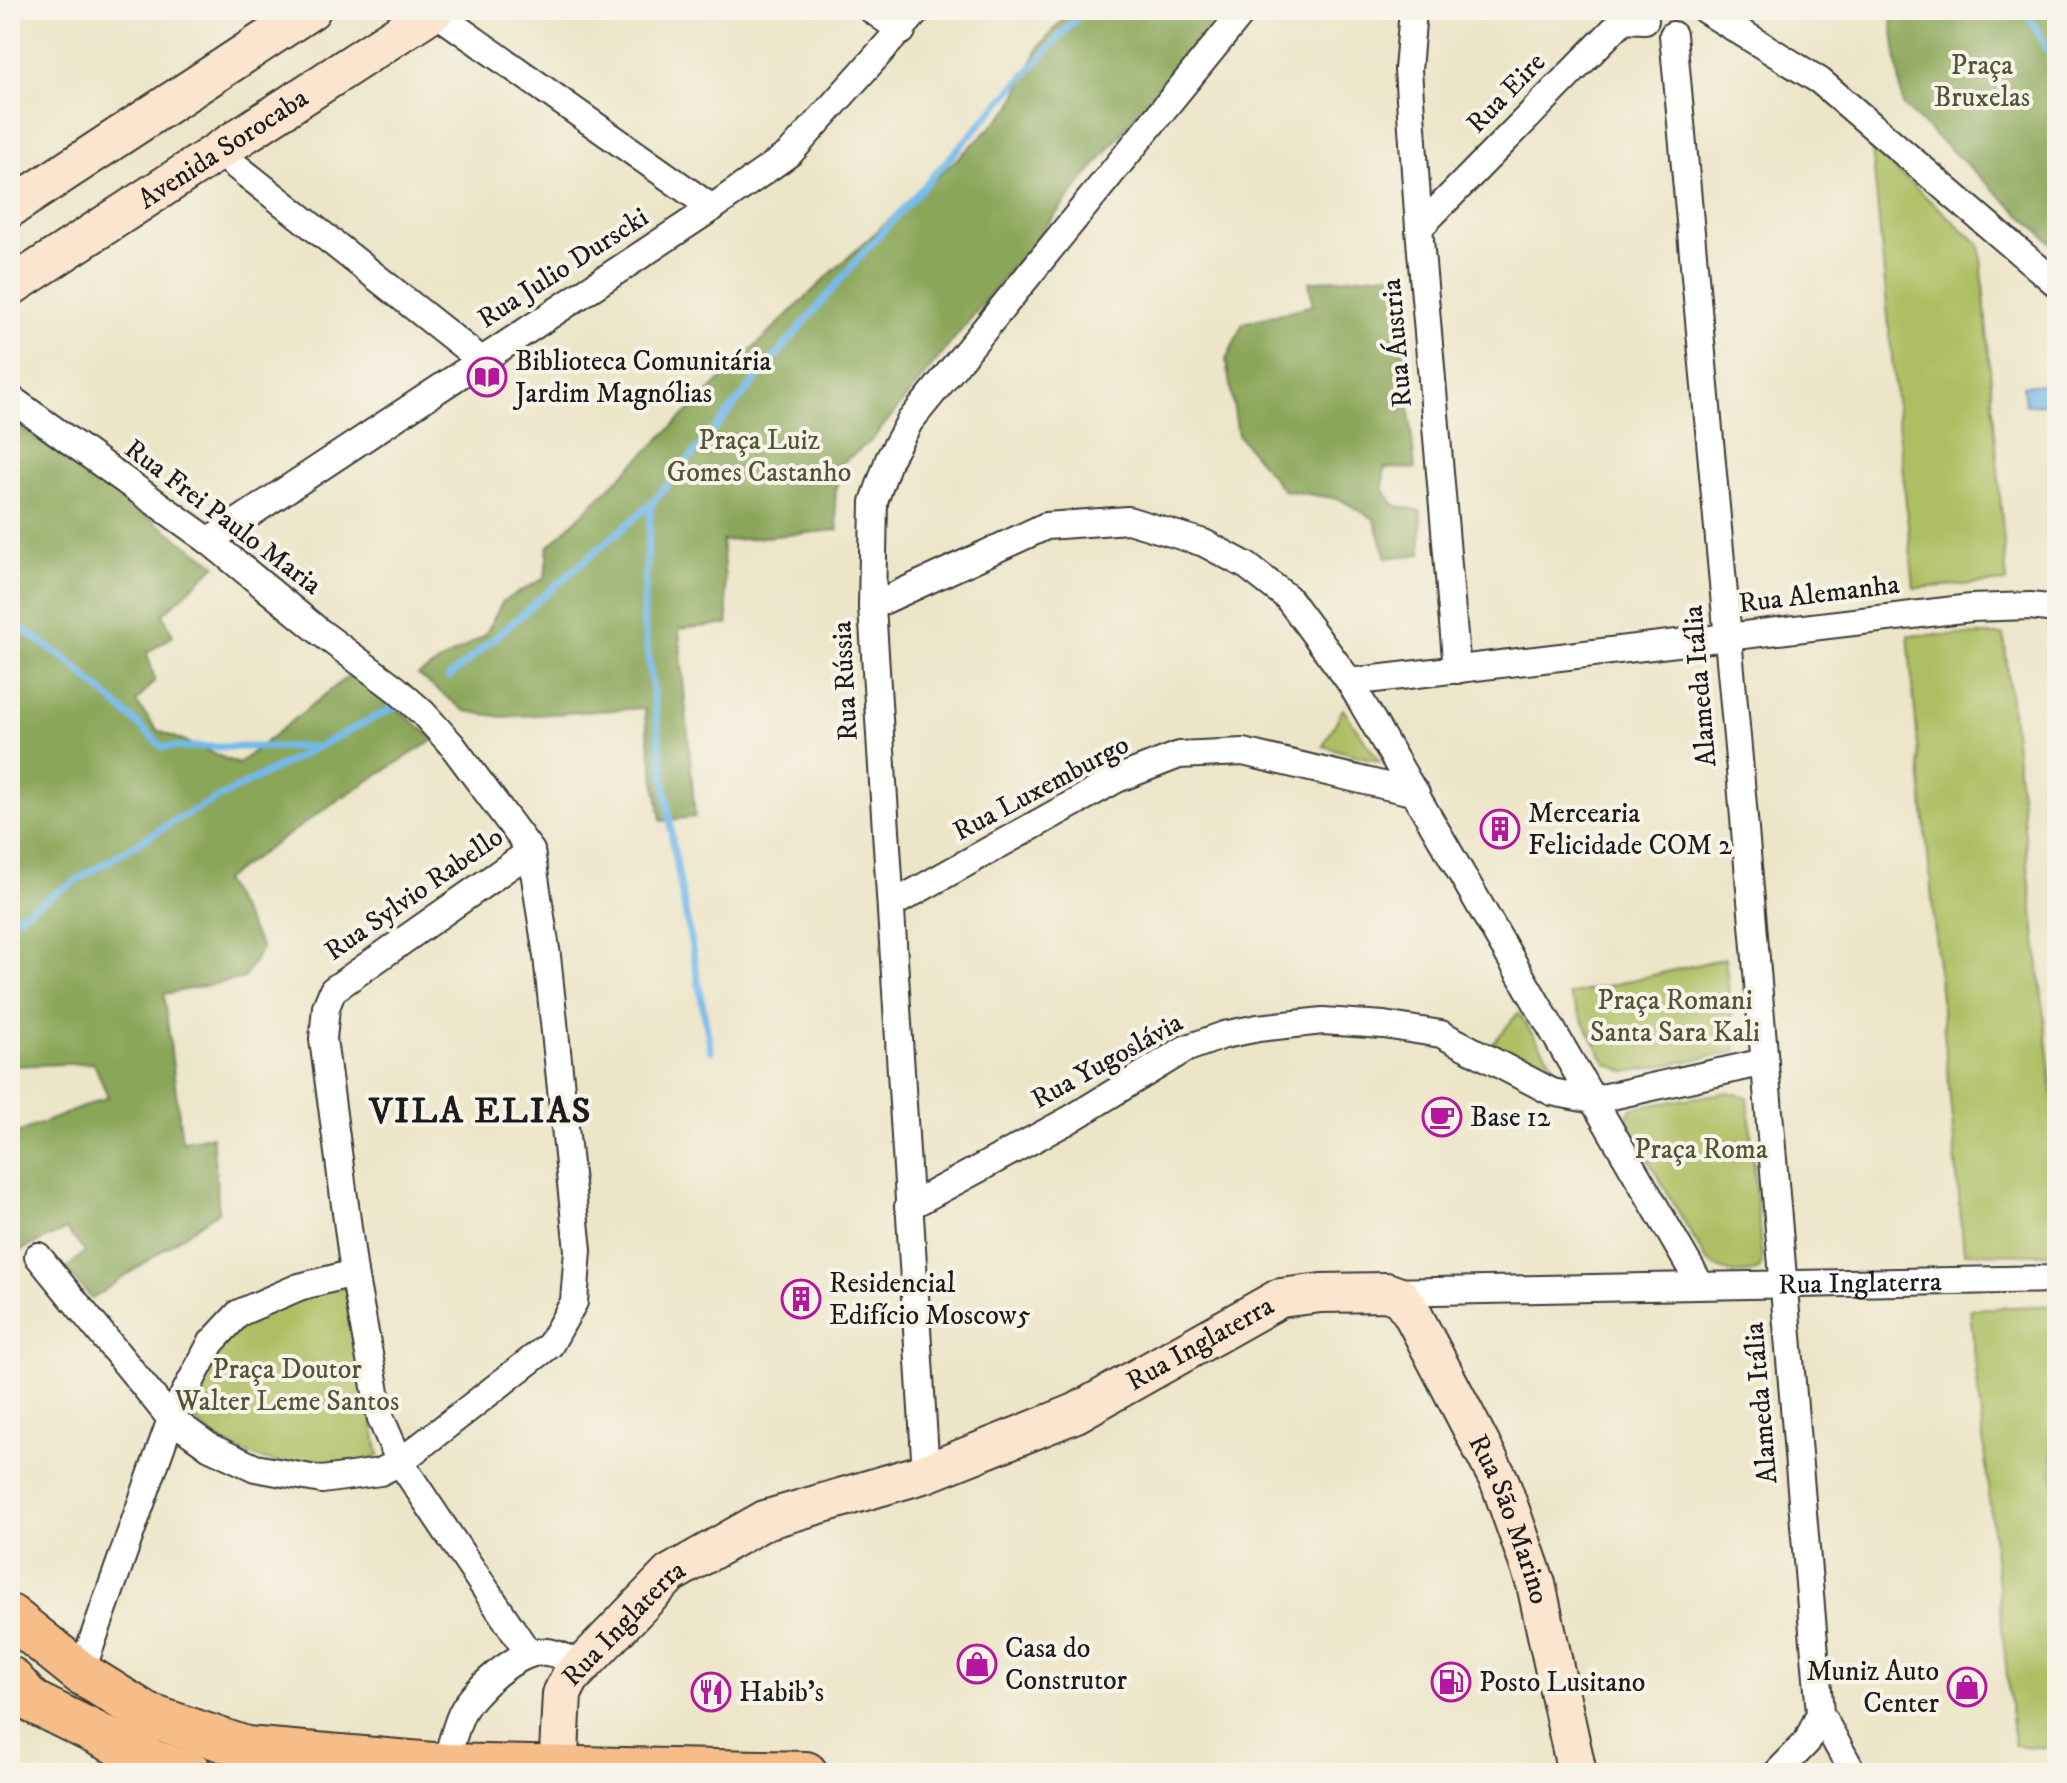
<svg xmlns="http://www.w3.org/2000/svg" width="2067" height="1783" font-family="'IM FELL DW Pica',serif">
<rect width="100%" height="100%" fill="#f7f3e8"/>
<filter id="ink" filterUnits="userSpaceOnUse"><feTurbulence type="fractalNoise" baseFrequency=".0125" numOctaves="2"/><feDisplacementMap in="SourceGraphic" scale="16" xChannelSelector="R" yChannelSelector="G"/><feConvolveMatrix kernelMatrix="1 2 1 2 8 2 1 2 1" color-interpolation-filters="sRGB"/></filter>
<filter id="wash" filterUnits="userSpaceOnUse"><feTurbulence type="fractalNoise" baseFrequency=".006" numOctaves="4" result="noise"/><feDisplacementMap in="SourceGraphic" scale="32" xChannelSelector="R" yChannelSelector="G"/><feGaussianBlur stdDeviation="1.8" result="paint"/><feColorMatrix in="noise" values="0 0 0 0 0 0 0 0 0 0 0 0 0 0 0 0 0 1.4 0 .05"/><feComposite in="paint" operator="in"/></filter>
<g filter="url(#wash)">
<rect width="100%" height="100%" fill="#ede5c8"/>
<g fill="#aebf63" stroke="#656e40" stroke-width="2">
<polygon points="1872,149 1980,245 2007,582 1914,588"/>
<polygon points="1908,635 2004,635 2057,1140 2057,1254 1964,1253"/>
<polygon points="1343,709 1380,762 1323,746"/>
<polygon points="1725,958 1736,1052 1626,1072 1606,1063 1569,995"/>
<polygon points="1518,1013 1562,1077 1491,1046"/>
<path d="M1728 1092 1748 1097 1762 1262 1759 1270C1738 1277 1722 1273 1706 1259L1627 1123 1629 1113 1633 1108Z"/>
<path d="M346 1281 379 1456C362 1460 342 1467 324 1467 275 1468 220 1451 188 1413L203 1368 242 1316Z"/>
<polygon points="2057,1305 2057,1441 2051,1443 2057,1525 2057,1749 2014,1745 1970,1309"/>
</g>
<g fill="#8aa659" stroke="#53613a" stroke-width="2">
<polygon points="1071,10 1222,10 871,441 838,466 835,504 838,530 722,541 728,624 679,629 695,817 661,821 644,708 502,717 465,711 418,675 485,635 503,601 545,578 548,547 831,273 982,136 1011,107 1039,47"/>
<polygon points="1890,10 2057,10 2057,248 1903,106"/>
<polygon points="1396,273 1415,469 1384,468 1383,489 1394,505 1421,511 1421,554 1387,558 1374,519 1339,499 1283,490 1238,435 1226,360 1243,323 1313,305 1309,282"/>
<polygon points="10,420 216,565 163,614 173,636 147,653 155,680 136,702 157,730 238,764 352,673 435,739 338,800 223,880 262,948 244,978 164,994 182,1141 212,1136 219,1211 92,1299 66,1269 85,1252 66,1229 17,1252 10,1243 10,1136 108,1097 94,1063 10,1066"/>
</g>
<polygon fill="#73b9ea" stroke="#486a83" stroke-width="2" points="2057,383 2057,403 2025,405 2023,386"/>
<g fill="none" stroke-linecap="round" stroke-linejoin="round">
<g stroke="#73b9ea" stroke-width="7">
<polyline points="2025,10 2057,65"/>
<polyline points="651,504 643,616 673,845 711,1051"/>
<polyline points="10,621 66,659 163,747 314,747"/>
<polyline points="448,678 651,504 864,252 1084,10"/>
<polyline points="10,921 179,818 399,705"/>
</g>
</g>
</g>
<g filter="url(#ink)">
<g fill="none" stroke-linecap="round" stroke-linejoin="round">
<defs>
<g id="street">
<polyline points="432,10 712,208"/>
<polyline points="872,10 902,31"/>
<polyline points="1413,10 1408,70 1419,228 1457,670"/>
<polyline points="1705,10 1820,81 2057,284"/>
<polyline points="1673,35 1739,759 1820,1713 1853,1773"/>
<polyline points="217,151 481,360"/>
<polyline points="1419,228 1624,19 1645,20"/>
<polyline points="10,398 209,541 320,632 396,689 423,713 452,745 531,851 547,956 578,1250 574,1302 550,1345 400,1462 380,1472 322,1480 255,1468 210,1447 171,1419 38,1256"/>
<polyline points="209,541 712,208 790,153 918,10"/>
<polyline points="872,606 1046,526 1128,520 1204,543 1247,566 1287,597 1350,682 1700,1284"/>
<polyline points="1350,682 1971,608 2030,606 2057,609"/>
<polyline points="891,905 1117,779 1179,755 1243,752 1416,793"/>
<polyline points="908,1207 1069,1120 1185,1049 1224,1035 1258,1028 1323,1021 1384,1025 1441,1034 1552,1092 1593,1100 1765,1062"/>
<path id="s1" d="M1386 1292 2057 1279"/>
<polyline points="926,1473 872,606 874,502 889,459 910,421 1244,10"/>
<polyline points="529,1654 400,1462 381,1419 354,1273 323,1039 326,1007 333,990 531,851"/>
<polyline points="81,1673 171,1419 211,1343 239,1313 299,1287 354,1273"/>
<path d="M445 1765C450 1749 454 1732 460 1717 469 1693 519 1648 546 1652 559 1653 570 1660 581 1666"/>
<polyline points="1777,1773 1807,1742 1820,1713"/>
</g>
<g id="secondary">
<polyline points="10,208 311,10"/>
<path id="s2" d="M10 287 435 10"/>
<path id="s3" d="M558 1773 562 1694 570 1678 670 1574 765 1520 926 1473 1076 1413 1280 1298 1321 1293 1386 1292 1400 1297 1412 1313 1500 1482 1536 1584 1577 1773"/>
</g>
<g id="primary">
<polyline points="10,1616 81,1673 148,1715 246,1748 445,1765 806,1773"/>
<polyline points="10,1678 31,1701 152,1761 191,1773"/>
</g>
</defs>
<use href="#street" stroke="#3b3a36" stroke-width="30"/>
<use href="#secondary" stroke="#3b3a36" stroke-width="42"/>
<use href="#primary" stroke="#3b3a36" stroke-width="46"/>
<use href="#street" stroke="#fff" stroke-width="26"/>
<use href="#secondary" stroke="#fce5cf" stroke-width="38"/>
<use href="#primary" stroke="#f7bd88" stroke-width="42"/>
</g>
</g>
<defs>
<symbol id="library-ring" viewBox="-11 -11 22 22"><circle r="9.5" fill="#f7f3e8" stroke="#b5179e" stroke-width="1.5"/><path d="M-6-4Q-3-5.5-.7-3.5V5Q-3 3-6 4ZM6-4Q3-5.5 .7-3.5V5Q3 3 6 4Z" fill="#b5179e"/></symbol>
<symbol id="building-ring" viewBox="-11 -11 22 22"><circle r="9.5" fill="#f7f3e8" stroke="#b5179e" stroke-width="1.5"/><path d="M-4-6H4V6H1V3H-1V6H-4ZM-2.5-4.3h1.7v1.8h-1.7ZM.8-4.3h1.7v1.8H.8ZM-2.5-1h1.7V.8h-1.7ZM.8-1h1.7V.8H.8Z" fill="#b5179e"/></symbol>
<symbol id="cafe-ring" viewBox="-11 -11 22 22"><circle r="9.5" fill="#f7f3e8" stroke="#b5179e" stroke-width="1.5"/><path d="M-5.5-4.5H6V0H3Q3 3.5 0 3.5H-2.5Q-5.5 3.5-5.5 0ZM3-3.2v2h1.7v-2ZM-6 4.5H4V6H-6Z" fill="#b5179e"/></symbol>
<symbol id="shop-ring" viewBox="-11 -11 22 22"><circle r="9.5" fill="#f7f3e8" stroke="#b5179e" stroke-width="1.5"/><path d="M-5-2.5h2.3a2.7 3.5 0 0 1 5.4 0H5L5.5 6h-11ZM-1.5-2.5h3a1.5 2.3 0 0 0-3 0Z" fill="#b5179e"/></symbol>
<symbol id="fuel-ring" viewBox="-11 -11 22 22"><circle r="9.5" fill="#f7f3e8" stroke="#b5179e" stroke-width="1.5"/><path d="M-5.5-6h7V0h2V4h1.3V-2.5L3-4.5l.8-.8L6-3V5H2.5V1h-1V6h-7ZM-4.2-4.7v3.2H.2V-4.7Z" fill="#b5179e"/></symbol>
<symbol id="restaurant-ring" viewBox="-11 -11 22 22"><circle r="9.5" fill="#f7f3e8" stroke="#b5179e" stroke-width="1.5"/><path d="M-5-6h1v4h1v-4h1v4h1v-4h1v5L-1.5 .5V6h-2V.5L-5-1ZM5-6V6H3V1.5H1.5Q1.5-4 5-6Z" fill="#b5179e"/></symbol>
</defs>
<g fill-rule="evenodd">
<use href="#library-ring" x="465" y="355" width="44" height="44"/>
<use href="#building-ring" x="1478" y="807" width="44" height="44"/>
<use href="#cafe-ring" x="1420" y="1095" width="44" height="44"/>
<use href="#building-ring" x="779" y="1277" width="44" height="44"/>
<use href="#shop-ring" x="955" y="1642" width="44" height="44"/>
<use href="#fuel-ring" x="1429" y="1660" width="44" height="44"/>
<use href="#shop-ring" x="1945" y="1665" width="44" height="44"/>
<use href="#restaurant-ring" x="689" y="1670" width="44" height="44"/>
</g>
<g text-anchor="middle" dominant-baseline="central" stroke-width="8" stroke-linejoin="round" paint-order="stroke">
<g font-size="28" fill="#4f5535" stroke="#f7f3e8">
<text x="1982" y="65">Praça<tspan x="1982" dy="32">Bruxelas</tspan></text>
<text x="759" y="440">Praça Luiz<tspan x="759" dy="32">Gomes Castanho</tspan></text>
<text x="1675" y="1000">Praça Romani<tspan x="1675" dy="32">Santa Sara Kali</tspan></text>
<text x="1701" y="1149">Praça Roma</text>
<text x="287" y="1369">Praça Doutor<tspan x="287" dy="32">Walter Leme Santos</tspan></text>
</g>
<g font-size="28" fill="#1c1c1c" stroke="#f7f3e8">
<text transform="translate(1506 93) rotate(-46)">Rua Eire</text>
<text stroke="none"><textPath href="#s2" startOffset="254">Avenida Sorocaba</textPath></text>
<text transform="translate(563 268) rotate(-33)">Rua Julio Durscki</text>
<text transform="translate(1397 343) rotate(-95)">Rua Áustria</text>
<text transform="translate(223 517) rotate(37)">Rua Frei Paulo Maria</text>
<text transform="translate(1819 594) rotate(-7)">Rua Alemanha</text>
<text transform="translate(845 681) rotate(-93)">Rua Rússia</text>
<text transform="translate(1700 686) rotate(-95)">Alameda Itália</text>
<text transform="translate(1041 788) rotate(-28)">Rua Luxemburgo</text>
<text transform="translate(414 894) rotate(-35)">Rua Sylvio Rabello</text>
<text transform="translate(1107 1061) rotate(-29)">Rua Yugoslávia</text>
<text stroke="none"><textPath href="#s1" startOffset="474">Rua Inglaterra</textPath></text>
<text stroke="none"><textPath href="#s3" startOffset="822">Rua Inglaterra</textPath></text>
<text transform="translate(1761 1403) rotate(-95)">Alameda Itália</text>
<text stroke="none"><textPath href="#s3" startOffset="1284">Rua São Marino</textPath></text>
<text stroke="none"><textPath href="#s3" startOffset="174">Rua Inglaterra</textPath></text>
</g>
<g font-size="28" fill="#1c1c1c" stroke="#f7f3e8" text-anchor="start">
<text x="515" y="361">Biblioteca Comunitária<tspan x="515" dy="32">Jardim Magnólias</tspan></text>
<text x="1528" y="813">Mercearia<tspan x="1528" dy="32">Felicidade COM 2</tspan></text>
<text x="1470" y="1117">Base 12</text>
<text x="829" y="1283">Residencial<tspan x="829" dy="32">Edifício Moscow5</tspan></text>
<text x="1005" y="1648">Casa do<tspan x="1005" dy="32">Construtor</tspan></text>
<text x="1939" y="1671" text-anchor="end">Muniz Auto<tspan x="1939" dy="32">Center</tspan></text>
<text x="1479" y="1682">Posto Lusitano</text>
<text x="739" y="1692">Habib's</text>
</g>
<g font-size="36" font-weight="bold" letter-spacing="2" fill="#1c1c1c" stroke="#f7f3e8">
<text x="481" y="1111">VILA ELIAS</text>
</g>
</g>
<rect width="2067" height="1783" fill="none" stroke="#f7f3e8" stroke-width="40"/>
</svg>
